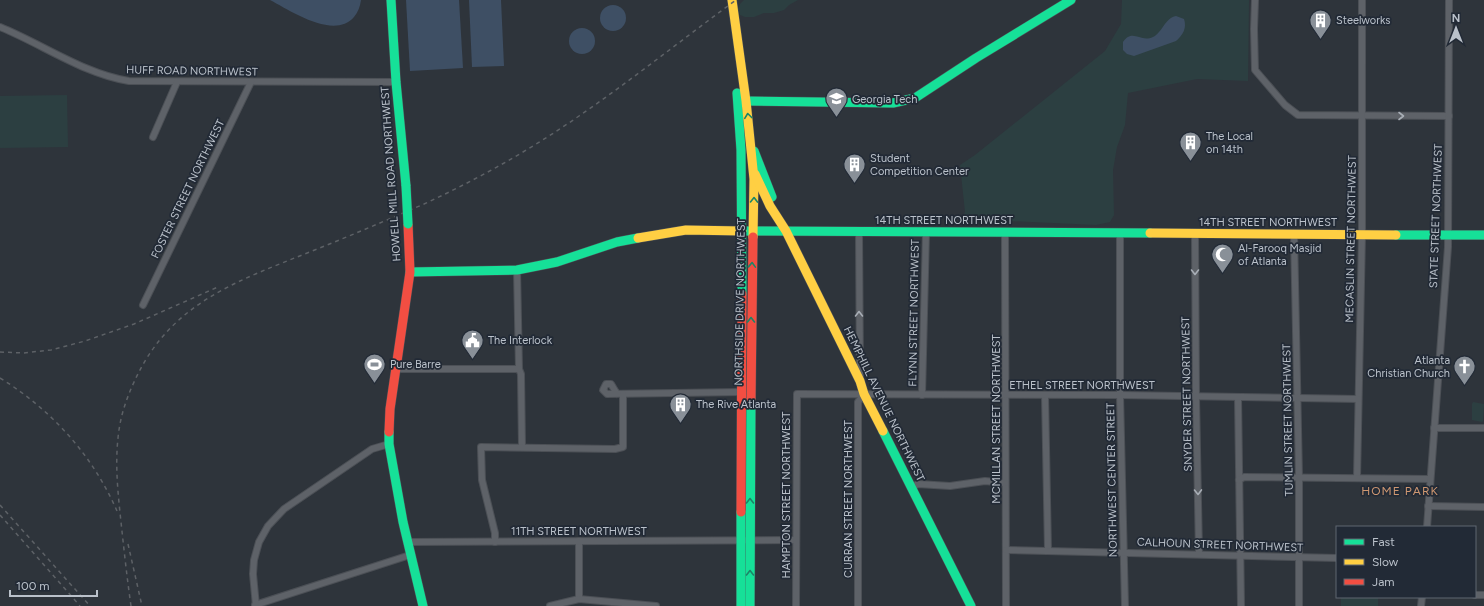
<svg xmlns="http://www.w3.org/2000/svg" width="1484" height="606" font-family="Figtree,sans-serif">
<rect width="100%" height="100%" fill="#2e343b"/>
<g fill="#2c3f41">
<polygon points="744,0 798,0 789,5 784,10 774,13 764,13 754,17 745,17 740,15 738,9 740,4"/>
<polygon points="1122,0 1249,0 1248,81 1197,79 1128,93 1125,125 1117,147 1113,170 1114,215 1110,222 1096,225 966,219 963,218 963,216 965,212 960,165 975,155 1105,51 1121,24"/>
<polygon points="67,95 68,147 0,148 0,96"/>
<polygon points="1473,402 1484,404 1483,421 1482,422 1472,420 1472,404"/>
<rect x="1341" y="597" width="37" height="9"/>
</g>
<g fill="#3e4f64">
<path d="M270 0H361C360 7 358 12 354 17 334 40 291 11 270 0Z"/>
<polygon points="406,0 459,0 463,68 410,71"/>
<polygon points="469,0 501,0 504,66 472,67"/>
<circle cx="613" cy="18" r="13"/>
<path d="M1176 16 1184 19C1187 28 1183 35 1176 41L1134 56 1127 54 1123 50V42C1133 28 1140 43 1153 37 1162 33 1165 18 1176 16Z"/>
<circle cx="582" cy="41" r="13"/>
</g>
<g fill="none" stroke-linecap="round" stroke-linejoin="round">
<defs>
<g id="street">
<polyline points="1255,0 1254,29 1255,70 1285,105 1298,115 1449,116"/>
<path d="M0 27C42 44 84 74 129 81L396 82"/>
<polyline points="153,137 177,82"/>
<polyline points="859,232 860,377"/>
<polyline points="1005,233 1006,606"/>
<polyline points="1120,233 1120,395 1125,606"/>
<polyline points="1195,233 1196,397 1199,554"/>
<polyline points="1294,234 1299,477 1299,606"/>
<polyline points="517,270 519,369 521,374 522,447"/>
<polyline points="143,305 251,82"/>
<polyline points="396,369 519,369"/>
<polyline points="617,394 611,384 606,384 603,390 607,394 742,392"/>
<polyline points="922,395 926,232"/>
<polyline points="1045,395 1048,551"/>
<polyline points="1238,397 1241,606"/>
<polyline points="1434,428 1484,428"/>
<polyline points="1357,478 1362,234 1362,0"/>
<polyline points="1239,480 1244,477 1430,479"/>
<polyline points="912,487 918,484 950,486 985,481 1005,483"/>
<polyline points="1428,506 1484,507"/>
<polyline points="1427,527 1448,247 1449,0"/>
<polyline points="579,541 579,599"/>
<polyline points="408,542 796,540"/>
<polyline points="495,542 495,533 482,480 481,447 615,449 623,447 623,394"/>
<polyline points="1006,550 1337,558"/>
<polyline points="1475,595 1484,595"/>
<polyline points="255,605 410,555"/>
<polyline points="256,606 253,574 254,560 259,542 268,526 284,509 372,449 389,444"/>
<polyline points="550,606 579,599 656,606"/>
<polyline points="796,606 797,394 1120,395 1358,399"/>
<polyline points="858,606 858,402 864,394"/>
<polyline points="1421,606 1422,597"/>
</g>
<g id="fast">
<polyline points="391,0 396,82 406,186"/>
<polyline points="737,93 741,150 742,294"/>
<polyline points="746,101 893,103 915,98 976,58 1071,0"/>
<polyline points="754,151 772,197"/>
<polyline points="746,231 1150,233"/>
<polyline points="1396,235 1484,235"/>
<polyline points="410,272 517,270 557,262 617,242 638,238"/>
<polyline points="883,431 971,606"/>
<polyline points="389,432 389,444 403,522 423,606"/>
<polyline points="741,606 741,512"/>
<polyline points="750,606 751,400"/>
</g>
<g id="slow">
<polyline points="732,0 746,101 754,179 753,237"/>
<polyline points="755,174 770,206 786,231 860,381 864,394 883,431"/>
<polyline points="1150,233 1396,235"/>
<polyline points="638,238 686,230 742,231"/>
</g>
<g id="jam">
<polyline points="751,400 753,237"/>
<polyline points="389,432 390,409 410,272 408,224"/>
<polyline points="741,512 742,294"/>
</g>
</defs>
<use href="#street" stroke="#4c5056" stroke-width="8"/>
<use href="#fast" stroke="#4c5056" stroke-width="10"/>
<use href="#slow" stroke="#4c5056" stroke-width="10"/>
<use href="#jam" stroke="#4c5056" stroke-width="10"/>
<use href="#street" stroke="#5e6268" stroke-width="6"/>
<use href="#fast" stroke="#16e098" stroke-width="9"/>
<use href="#slow" stroke="#ffcf43" stroke-width="9"/>
<use href="#jam" stroke="#f24e42" stroke-width="9"/>
<g stroke="#5d6166" stroke-width="1.5" stroke-dasharray="4 4" stroke-linecap="butt">
<polyline points="0,352 23,353 51,350 85,341 134,324 218,287"/>
<path d="M0 378C52 410 93 456 117 511"/>
<polyline points="0,505 90,606"/>
<polyline points="0,515 80,606"/>
<polyline points="128,544 142,606"/>
<path d="M131 606C127 578 124 550 121 522 118 494 115 466 118 438 120 417 126 399 135 380 171 302 238 281 312 251 350 236 387 220 424 204 478 179 530 150 579 116 633 79 684 38 736 0"/>
</g>
<defs>
<polyline id="fast-bridge" points="406,186 408,224"/>
</defs>
<use href="#fast-bridge" stroke="#4c5056" stroke-width="10" stroke-linecap="butt"/>
<use href="#fast-bridge" stroke="#16e098" stroke-width="9"/>
</g>
<defs><path id="oneway-chevron" d="M-2-3.5L2.5 0L-2 3.5" fill="none" stroke-width="1.6" stroke-linecap="round" stroke-linejoin="round"/></defs>
<g stroke="#1c8567">
<use href="#oneway-chevron" transform="translate(748 116) rotate(-97)"/>
<use href="#oneway-chevron" transform="translate(754 200) rotate(-89)"/>
<use href="#oneway-chevron" transform="translate(752 265) rotate(-88)"/>
<use href="#oneway-chevron" transform="translate(751 320) rotate(-90)"/>
<use href="#oneway-chevron" transform="translate(750 501) rotate(-90)"/>
<use href="#oneway-chevron" transform="translate(750 573) rotate(-90)"/>
</g>
<g stroke="#a8aeb6">
<use href="#oneway-chevron" transform="translate(1401 116)"/>
<use href="#oneway-chevron" transform="translate(1195 272) rotate(90)"/>
<use href="#oneway-chevron" transform="translate(859 314) rotate(-90)"/>
<use href="#oneway-chevron" transform="translate(1198 492) rotate(89)"/>
</g>
<defs>
<symbol id="building-pin" viewBox="-11 -11 22 30"><path d="M0 17L-7.5 6A9.5 9.5 0 1 1 7.5 6Z" fill="#899098" stroke="#222a36"/><path d="M-4-6H4V6H1V3H-1V6H-4ZM-2.5-4.3h1.7v1.8h-1.7ZM.8-4.3h1.7v1.8H.8ZM-2.5-1h1.7V.8h-1.7ZM.8-1h1.7V.8H.8Z" fill="#fff"/></symbol>
<symbol id="university-pin" viewBox="-11 -11 22 30"><path d="M0 17L-7.5 6A9.5 9.5 0 1 1 7.5 6Z" fill="#899098" stroke="#222a36"/><path d="M0-5L7-2L0 1L-7-2ZM-4 1L0 2.5L4 1V4Q0 6-4 4Z" fill="#fff"/></symbol>
<symbol id="mosque-pin" viewBox="-11 -11 22 30"><path d="M0 17L-7.5 6A9.5 9.5 0 1 1 7.5 6Z" fill="#899098" stroke="#222a36"/><path d="M3.5-4.9A6 6 0 1 0 3.5 4.9A5 5 0 1 1 3.5-4.9Z" fill="#fff"/></symbol>
<symbol id="civic-pin" viewBox="-11 -11 22 30"><path d="M0 17L-7.5 6A9.5 9.5 0 1 1 7.5 6Z" fill="#899098" stroke="#222a36"/><path d="M-.6-6.5H3V-4.5H.6V-3L4-1V1h2V6H-6V1h2V-1L-.6-3ZM-1.2 2.5V6h2.4V2.5Z" fill="#fff"/></symbol>
<symbol id="stadium-pin" viewBox="-11 -11 22 30"><path d="M0 17L-7.5 6A9.5 9.5 0 1 1 7.5 6Z" fill="#899098" stroke="#222a36"/><path d="M0-5a6.5 5 0 1 0 0 10a6.5 5 0 1 0 0-10ZM-3.5-1.8h7v3.6h-7Z" fill="#fff"/></symbol>
<symbol id="church-pin" viewBox="-11 -11 22 30"><path d="M0 17L-7.5 6A9.5 9.5 0 1 1 7.5 6Z" fill="#899098" stroke="#222a36"/><path d="M-1.2-6h2.4v3.5h3.3v2.4h-3.3V6h-2.4V-.1h-3.3v-2.4h3.3Z" fill="#fff"/></symbol>
</defs>
<g fill-rule="evenodd">
<use href="#building-pin" x="1308" y="8" width="25" height="34"/>
<use href="#university-pin" x="824" y="86" width="25" height="34"/>
<use href="#building-pin" x="1178" y="130" width="25" height="34"/>
<use href="#building-pin" x="842" y="152" width="25" height="34"/>
<use href="#mosque-pin" x="1210" y="242" width="25" height="34"/>
<use href="#civic-pin" x="460" y="328" width="25" height="34"/>
<use href="#stadium-pin" x="362" y="352" width="25" height="34"/>
<use href="#church-pin" x="1452" y="354" width="25" height="34"/>
<use href="#building-pin" x="668" y="392" width="25" height="34"/>
</g>
<g text-anchor="middle" dominant-baseline="central" stroke-width="3.5" stroke-linejoin="round" paint-order="stroke">
<g font-size="11" fill="#bac1ca" stroke="#222a36" text-anchor="start">
<text x="1336" y="20">Steelworks</text>
<text x="852" y="99">Georgia Tech</text>
<text x="1206" y="136">The Local<tspan x="1206" dy="13">on 14th</tspan></text>
<text x="870" y="158">Student<tspan x="870" dy="13">Competition Center</tspan></text>
<text x="1238" y="248">Al-Farooq Masjid<tspan x="1238" dy="13">of Atlanta</tspan></text>
<text x="488" y="340">The Interlock</text>
<text x="1450" y="360" text-anchor="end">Atlanta<tspan x="1450" dy="13">Christian Church</tspan></text>
<text x="390" y="364">Pure Barre</text>
<text x="696" y="404">The Rive Atlanta</text>
</g>
<g font-size="11" fill="#bac1ca" stroke="#222a36">
<text transform="translate(192 71) rotate(1)">HUFF ROAD NORTHWEST</text>
<text transform="translate(391 174) rotate(-94)">HOWELL MILL ROAD NORTHWEST</text>
<text transform="translate(188 189) rotate(-64)">FOSTER STREET NORTHWEST</text>
<text transform="translate(1436 216) rotate(-88)">STATE STREET NORTHWEST</text>
<text x="944" y="220">14TH STREET NORTHWEST</text>
<text x="1268" y="222">14TH STREET NORTHWEST</text>
<text transform="translate(1351 239) rotate(-89)">MECASLIN STREET NORTHWEST</text>
<text transform="translate(740 302) rotate(-89)">NORTHSIDE DRIVE NORTHWEST</text>
<text transform="translate(914 313) rotate(-89)">FLYNN STREET NORTHWEST</text>
<text x="1082" y="385">ETHEL STREET NORTHWEST</text>
<text transform="translate(1187 394) rotate(-91)">SNYDER STREET NORTHWEST</text>
<text transform="translate(884 404) rotate(64)">HEMPHILL AVENUE NORTHWEST</text>
<text transform="translate(996 419) rotate(-90)">MCMILLAN STREET NORTHWEST</text>
<text transform="translate(1288 420) rotate(-91)">TUMLIN STREET NORTHWEST</text>
<text transform="translate(1112 480) rotate(-91)">NORTHWEST CENTER STREET</text>
<text transform="translate(786 495) rotate(-90)">HAMPTON STREET NORTHWEST</text>
<text transform="translate(848 499) rotate(-90)">CURRAN STREET NORTHWEST</text>
<text x="579" y="531">11TH STREET NORTHWEST</text>
<text transform="translate(1220 545) rotate(2)">CALHOUN STREET NORTHWEST</text>
</g>
<g font-size="12" letter-spacing="1" fill="#ce9771" stroke="#222a36">
<text x="1400" y="491">HOME PARK</text>
</g>
</g>
<rect x="1336" y="526" width="140" height="72" fill="#222a36" stroke="#5f6671"/>
<rect x="1344" y="539" width="20" height="6" fill="#16e098" stroke="#5f6671"/>
<text x="1372" y="546" font-size="12" fill="#bac1ca">Fast</text>
<rect x="1344" y="559" width="20" height="6" fill="#ffcf43" stroke="#5f6671"/>
<text x="1372" y="566" font-size="12" fill="#bac1ca">Slow</text>
<rect x="1344" y="579" width="20" height="6" fill="#f24e42" stroke="#5f6671"/>
<text x="1372" y="586" font-size="12" fill="#bac1ca">Jam</text>
<g transform="translate(1456 28)" stroke="#222a36" stroke-width="3" paint-order="stroke">
<path d="M0-3L7 15L0 10L-7 15Z" fill="#bac1ca"/>
<text y="-6" font-size="11" font-weight="bold" text-anchor="middle" fill="#bac1ca">N</text>
</g>
<path d="M10 590v6h87v-6" fill="none" stroke="#bac1ca" stroke-width="2"/>
<text x="16" y="590" font-size="12" fill="#bac1ca" stroke="#222a36" stroke-width="3" paint-order="stroke">100 m</text>
</svg>
